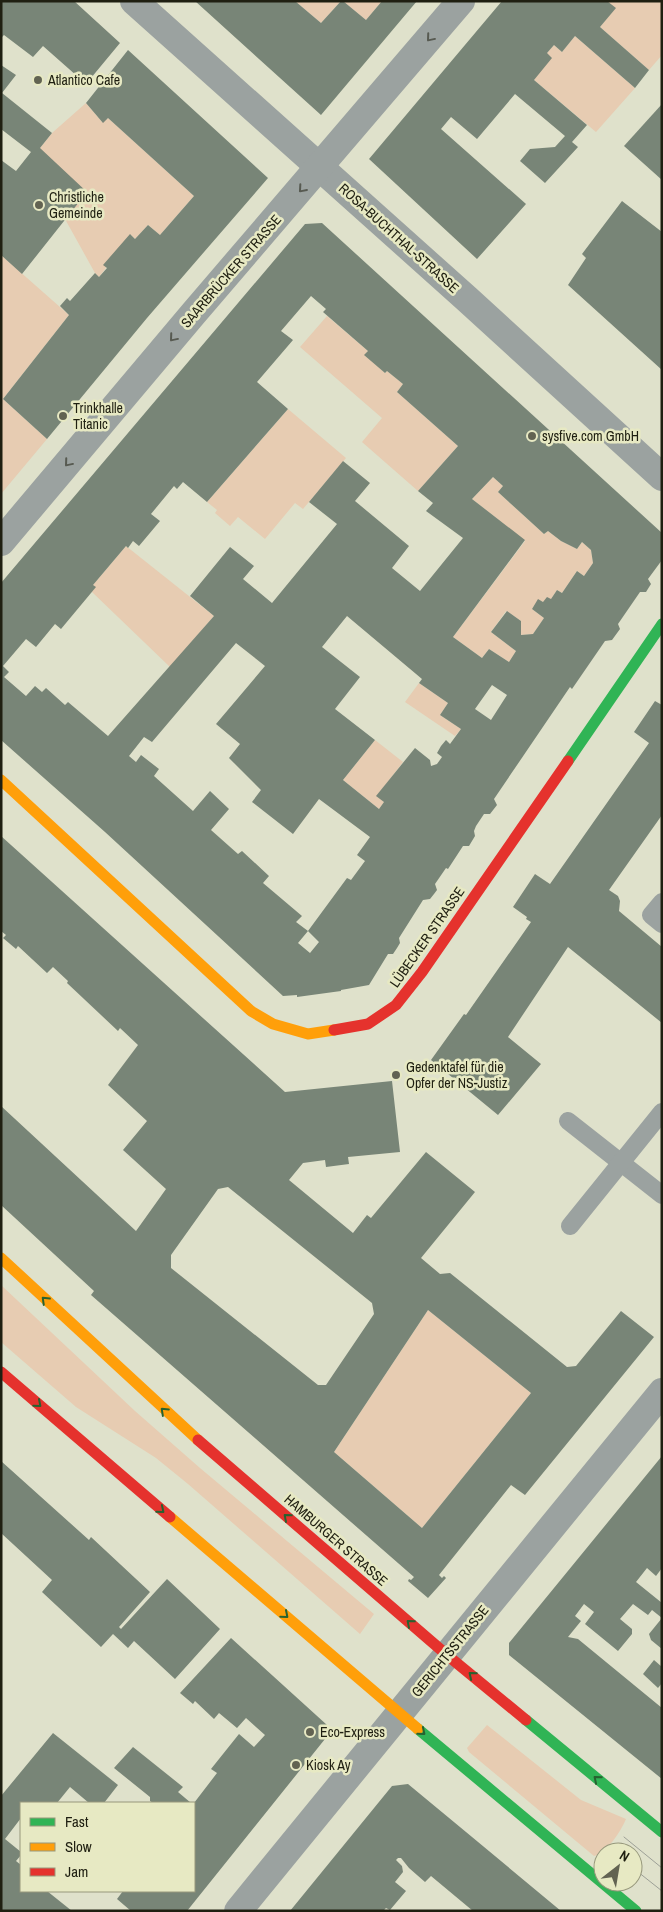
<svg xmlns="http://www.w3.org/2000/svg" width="663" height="1912" font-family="'Archivo Narrow',sans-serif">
<rect width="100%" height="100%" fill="#dfe1cb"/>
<g fill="#e7ccb2">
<polygon points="295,1 341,1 321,23"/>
<polygon points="343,1 382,1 366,20"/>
<polygon points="607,1 662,1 662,55 649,70 600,27 615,8"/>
<polygon points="575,36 635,88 596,132 534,80 547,53 554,45 562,52"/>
<polygon points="86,103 102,122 108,118 194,196 160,235 148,225 135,239 131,235 99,277 95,273 65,219 40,148 52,133"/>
<polygon points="1,255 69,315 3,399 47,439 1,494"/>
<polygon points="327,316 368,351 365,355 385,373 387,371 403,384 397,392 458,446 418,491 362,442 382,418 300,347"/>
<polygon points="288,409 346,458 303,509 295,503 265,539 238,517 230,526 215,513 217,510 207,502"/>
<polygon points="493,477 503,486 498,492 544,534 548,531 561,541 577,549 582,542 591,550 593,563 584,576 577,571 562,593 557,590 551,599 543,602 538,600 532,609 544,618 533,634 521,635 521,621 506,611 491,632 516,651 509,662 489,649 482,658 453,637 525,541 472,499"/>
<polygon points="126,546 214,616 170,667 92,592 93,585"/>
<polygon points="419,683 448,703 440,715 461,729 455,736 405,702"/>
<polygon points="375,740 403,762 377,796 384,802 379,809 343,780"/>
<polygon points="1,1285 135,1411 200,1468 374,1614 360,1634 188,1484 156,1458 76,1407 1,1342"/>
<polygon points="428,1310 531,1393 422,1528 334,1452"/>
<path d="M487 1725 581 1800 626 1819C621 1831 607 1853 594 1856L469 1752 467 1748Z"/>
</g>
<g fill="#788577" fill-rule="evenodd">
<polygon points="1,1 74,1 120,43 86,84 43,46 33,57 4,35 1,38"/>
<polygon points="195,1 295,1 321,23 341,1 343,1 366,20 382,1 417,1 321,115"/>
<polygon points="502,1 607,1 616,8 600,27 649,70 635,88 575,36 562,52 554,45 547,53 552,58 534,80 587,125 572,142 578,147 545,183 520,161 530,149 555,147 565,136 515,94 477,139 451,117 441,129 526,204 477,259 369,159"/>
<polygon points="128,50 268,178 147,318 47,439 3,399 69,315 60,306 67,298 70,301 95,273 99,277 107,268 103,265 130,234 135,239 148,225 160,235 194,196 108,118 103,123 86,103"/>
<polygon points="1,65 16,75 2,93 52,133 40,148 87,192 22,274 1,255 1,160 16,171 31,152 1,129"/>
<polygon points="662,104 662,180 624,146"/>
<polygon points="622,201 662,232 662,370 568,285 586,258 582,254"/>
<path d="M322 223 662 533V560L648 579 651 584 646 592H640L618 624 620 629 612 640 605 641 572 689 570 687 494 799 497 805 490 814H484L476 826 474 831 475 836 469 846H463L448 869 446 868 435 884 437 890 434 894 430 899 423 900 399 938 400 943 397 948 393 954H388L369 985 341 990V991L297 997V995L283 996 105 832 1 740V583L305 224ZM311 296 326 309 323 312 368 351 364 355 385 373 387 371 403 384 397 392 458 446 418 491 433 503 426 511 463 538 420 591 392 568 409 546 355 501 370 483 343 461 309 502 337 524 272 603 243 579 254 566 230 547 190 596 214 616 108 736 68 702 65 705 46 688 42 692 35 686 26 696 4 677 9 672 3 666 26 639 36 647 55 624 61 629 96 587 93 585 126 546 128 548 133 541 139 546 160 521 151 514 174 486 177 489 183 482 207 502 288 409 257 382 293 340 281 331ZM493 477 503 486 498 492 544 534 548 531 561 541 577 549 582 542 591 550 593 563 584 576 577 571 562 593 557 590 551 599 547 597 543 602 538 599 532 609 544 618 533 634 521 635V621L507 611 491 632 516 651 509 662 489 649 482 658 453 637 525 540 472 499ZM347 616 422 679 419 683 448 703 440 715 461 729 450 744 446 740 441 746 437 753 442 757 437 764 431 766 430 760 415 748 376 796 384 802 379 809 343 780 375 740 335 709 360 677 322 647ZM236 643 265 666 216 724 240 744 229 758 261 790 252 802 293 834 319 799 370 837 357 855 365 861 351 880 347 878 308 931 296 922 302 916 263 883 269 876 242 851 238 854 211 830 229 809 210 791 193 811 154 776 159 769 141 755 136 762 129 756 144 737 152 742ZM492 685 507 695 491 720 475 709ZM308 931 319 942 310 953 298 943Z"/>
<polygon points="655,701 662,705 662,815 609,890 618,896 620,901 619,911 662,947 662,1023 568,947 508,1037 541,1064 498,1115 431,1060 464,1014 466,1015 531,922 526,919 527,917 513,907 535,874 550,884 649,743 634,732"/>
<path d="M1 836 285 1092 392 1081 400 1152 348 1157 349 1164 326 1167 325 1160 303 1163 289 1180 353 1233 367 1215 371 1218 426 1152 475 1192 421 1258 440 1274 450 1273 567 1367 576 1366 621 1311 654 1337 525 1495 511 1485 439 1575 442 1578 444 1576 446 1578 428 1598 408 1581 409 1579 411 1580 414 1577 91 1295 94 1291 1 1205V1106L136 1231 166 1189 123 1150 147 1121 108 1085 138 1045 120 1028 118 1031 67 983 68 981 53 967 47 973 18 946 16 949 3 938 6 935 1 931ZM228 1187 372 1303 374 1314 326 1385H318L171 1268V1255L218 1189ZM428 1310 531 1393 422 1528 334 1452Z"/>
<polygon points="662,1456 662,1568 656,1576 647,1568 636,1582 662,1603 662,1649 651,1640 649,1634 662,1618 652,1610 648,1615 633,1604 620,1619 632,1629 632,1634 618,1651 585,1624 594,1612 584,1604 575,1616 581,1621 568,1637 578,1639 662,1708 662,1779 509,1655 509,1643"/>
<polygon points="1,1461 89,1540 91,1537 150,1592 119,1627 121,1629 167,1579 220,1629 175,1679 134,1641 128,1648 113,1634 101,1647 42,1592 52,1580 1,1533"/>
<polygon points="231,1638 327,1725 329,1734 187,1911 131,1911 117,1899 123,1891 194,1891 194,1803 217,1773 211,1769 239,1734 254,1747 265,1735 246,1718 237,1728 219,1713 214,1719 195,1701 193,1704 180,1693"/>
<polygon points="654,1660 662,1667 662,1683 658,1688 643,1674"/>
<polygon points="53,1733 118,1785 104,1803 89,1803 70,1787 57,1803 21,1803 21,1818 5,1839 21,1852 21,1855 16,1861 21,1865 21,1891 47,1891 72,1911 1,1911 1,1796"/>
<polygon points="133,1747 183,1787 178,1792 191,1803 153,1803 150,1801 150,1797 114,1768"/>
<polygon points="408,1784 466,1832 561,1911 473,1911 431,1876 425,1882 409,1868 401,1858 398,1858 396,1860 402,1866 403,1872 395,1882 406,1891 390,1910 386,1908 383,1911 290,1911 392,1786"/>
</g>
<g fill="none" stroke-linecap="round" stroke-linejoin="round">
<g stroke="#9ba2a0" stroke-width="18">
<polyline points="662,902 651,915 662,924"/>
<polyline points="568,1121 662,1195"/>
<polyline points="570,1226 662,1112"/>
</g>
<g stroke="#9ba2a0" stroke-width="28">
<polyline points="134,1 467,299 662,477"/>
<polyline points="1,542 193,314 461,1"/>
<polyline points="238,1911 662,1392"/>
</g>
<g stroke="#30b455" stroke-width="11">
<polyline points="568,761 662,624"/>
<polyline points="526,1720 662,1832"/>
<polyline points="418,1729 636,1911"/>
</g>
<g stroke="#ff9f0a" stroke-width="11">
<polyline points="1,780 251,1011 273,1024 308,1034 334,1030"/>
<polyline points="1,1258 198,1440"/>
<polyline points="170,1517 418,1729"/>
</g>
<g stroke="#e5322d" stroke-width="11">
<polyline points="334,1030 368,1024 396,1005 422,972 568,761"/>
<polyline points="1,1372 170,1517"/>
<polyline points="198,1440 447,1655 526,1720"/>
</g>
<g stroke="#9da097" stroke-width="1">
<polyline points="624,1837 662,1868"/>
<polyline points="612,1851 613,1852"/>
<polyline points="633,1868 662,1891"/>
</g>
</g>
<defs><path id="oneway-chevron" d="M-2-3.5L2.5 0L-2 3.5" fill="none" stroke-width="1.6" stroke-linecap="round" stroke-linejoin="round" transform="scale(1.25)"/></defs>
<g stroke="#575a51">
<use href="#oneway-chevron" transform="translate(430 38) rotate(130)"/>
<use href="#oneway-chevron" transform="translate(302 189) rotate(131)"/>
<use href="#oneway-chevron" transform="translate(173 338) rotate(130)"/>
<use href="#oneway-chevron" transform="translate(68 463) rotate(130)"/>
</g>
<g stroke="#276230">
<use href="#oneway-chevron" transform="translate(45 1300) rotate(-136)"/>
<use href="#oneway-chevron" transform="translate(38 1404) rotate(41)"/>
<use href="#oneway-chevron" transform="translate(164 1411) rotate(-137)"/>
<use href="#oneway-chevron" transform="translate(161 1510) rotate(40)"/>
<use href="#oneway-chevron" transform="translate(287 1517) rotate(-139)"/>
<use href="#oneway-chevron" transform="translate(285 1615) rotate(41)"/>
<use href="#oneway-chevron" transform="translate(410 1623) rotate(-139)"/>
<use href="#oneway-chevron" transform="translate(472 1675) rotate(-140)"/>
<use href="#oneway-chevron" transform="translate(422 1732) rotate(40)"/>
<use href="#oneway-chevron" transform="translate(597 1779) rotate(-140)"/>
</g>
<g fill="#626352" stroke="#e7e9c3" stroke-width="2">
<circle cx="38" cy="80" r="5"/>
<circle cx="39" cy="205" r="5"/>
<circle cx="63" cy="416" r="5"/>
<circle cx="532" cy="436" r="5"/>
<circle cx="396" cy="1075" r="5"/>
<circle cx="310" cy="1732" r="5"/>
<circle cx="296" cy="1765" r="5"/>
</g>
<g text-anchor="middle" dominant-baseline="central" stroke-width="5" stroke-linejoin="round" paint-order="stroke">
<g font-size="14" fill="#1f1f11" stroke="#e7e9c3" text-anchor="start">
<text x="48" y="80">Atlantico Cafe</text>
<text x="49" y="197">Christliche<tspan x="49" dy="16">Gemeinde</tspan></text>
<text x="73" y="408">Trinkhalle<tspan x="73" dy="16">Titanic</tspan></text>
<text x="542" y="436">sysfive.com GmbH</text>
<text x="406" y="1067">Gedenktafel für die<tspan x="406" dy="16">Opfer der NS-Justiz</tspan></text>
<text x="320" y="1732">Eco-Express</text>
<text x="306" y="1765">Kiosk Ay</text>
</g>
<g font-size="14" fill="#1f1f11" stroke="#e7e9c3">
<text transform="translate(399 238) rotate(42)">ROSA-BUCHTHAL-STRASSE</text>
<text transform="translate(231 271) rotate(-49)">SAARBRÜCKER STRASSE</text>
<text transform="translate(427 937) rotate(-55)">LÜBECKER STRASSE</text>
<text transform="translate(336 1540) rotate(41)">HAMBURGER STRASSE</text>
<text transform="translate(450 1651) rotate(-51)">GERICHTSSTRASSE</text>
</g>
</g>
<rect width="663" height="1912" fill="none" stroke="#1f1f11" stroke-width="5"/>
<rect x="20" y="1802" width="175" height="90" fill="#e7e9c3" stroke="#97987c"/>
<rect x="30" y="1818" width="25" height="8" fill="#30b455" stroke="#97987c"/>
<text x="65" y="1827" font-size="15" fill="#1f1f11">Fast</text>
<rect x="30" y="1843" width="25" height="8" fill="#ff9f0a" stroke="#97987c"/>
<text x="65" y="1852" font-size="15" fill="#1f1f11">Slow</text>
<rect x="30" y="1868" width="25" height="8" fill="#e5322d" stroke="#97987c"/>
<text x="65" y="1877" font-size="15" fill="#1f1f11">Jam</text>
<g transform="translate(618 1867) rotate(31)"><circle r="24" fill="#e7e9c3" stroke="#97987c"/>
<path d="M0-4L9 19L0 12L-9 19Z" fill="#626352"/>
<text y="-8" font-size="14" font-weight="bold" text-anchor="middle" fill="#1f1f11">N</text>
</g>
</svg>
